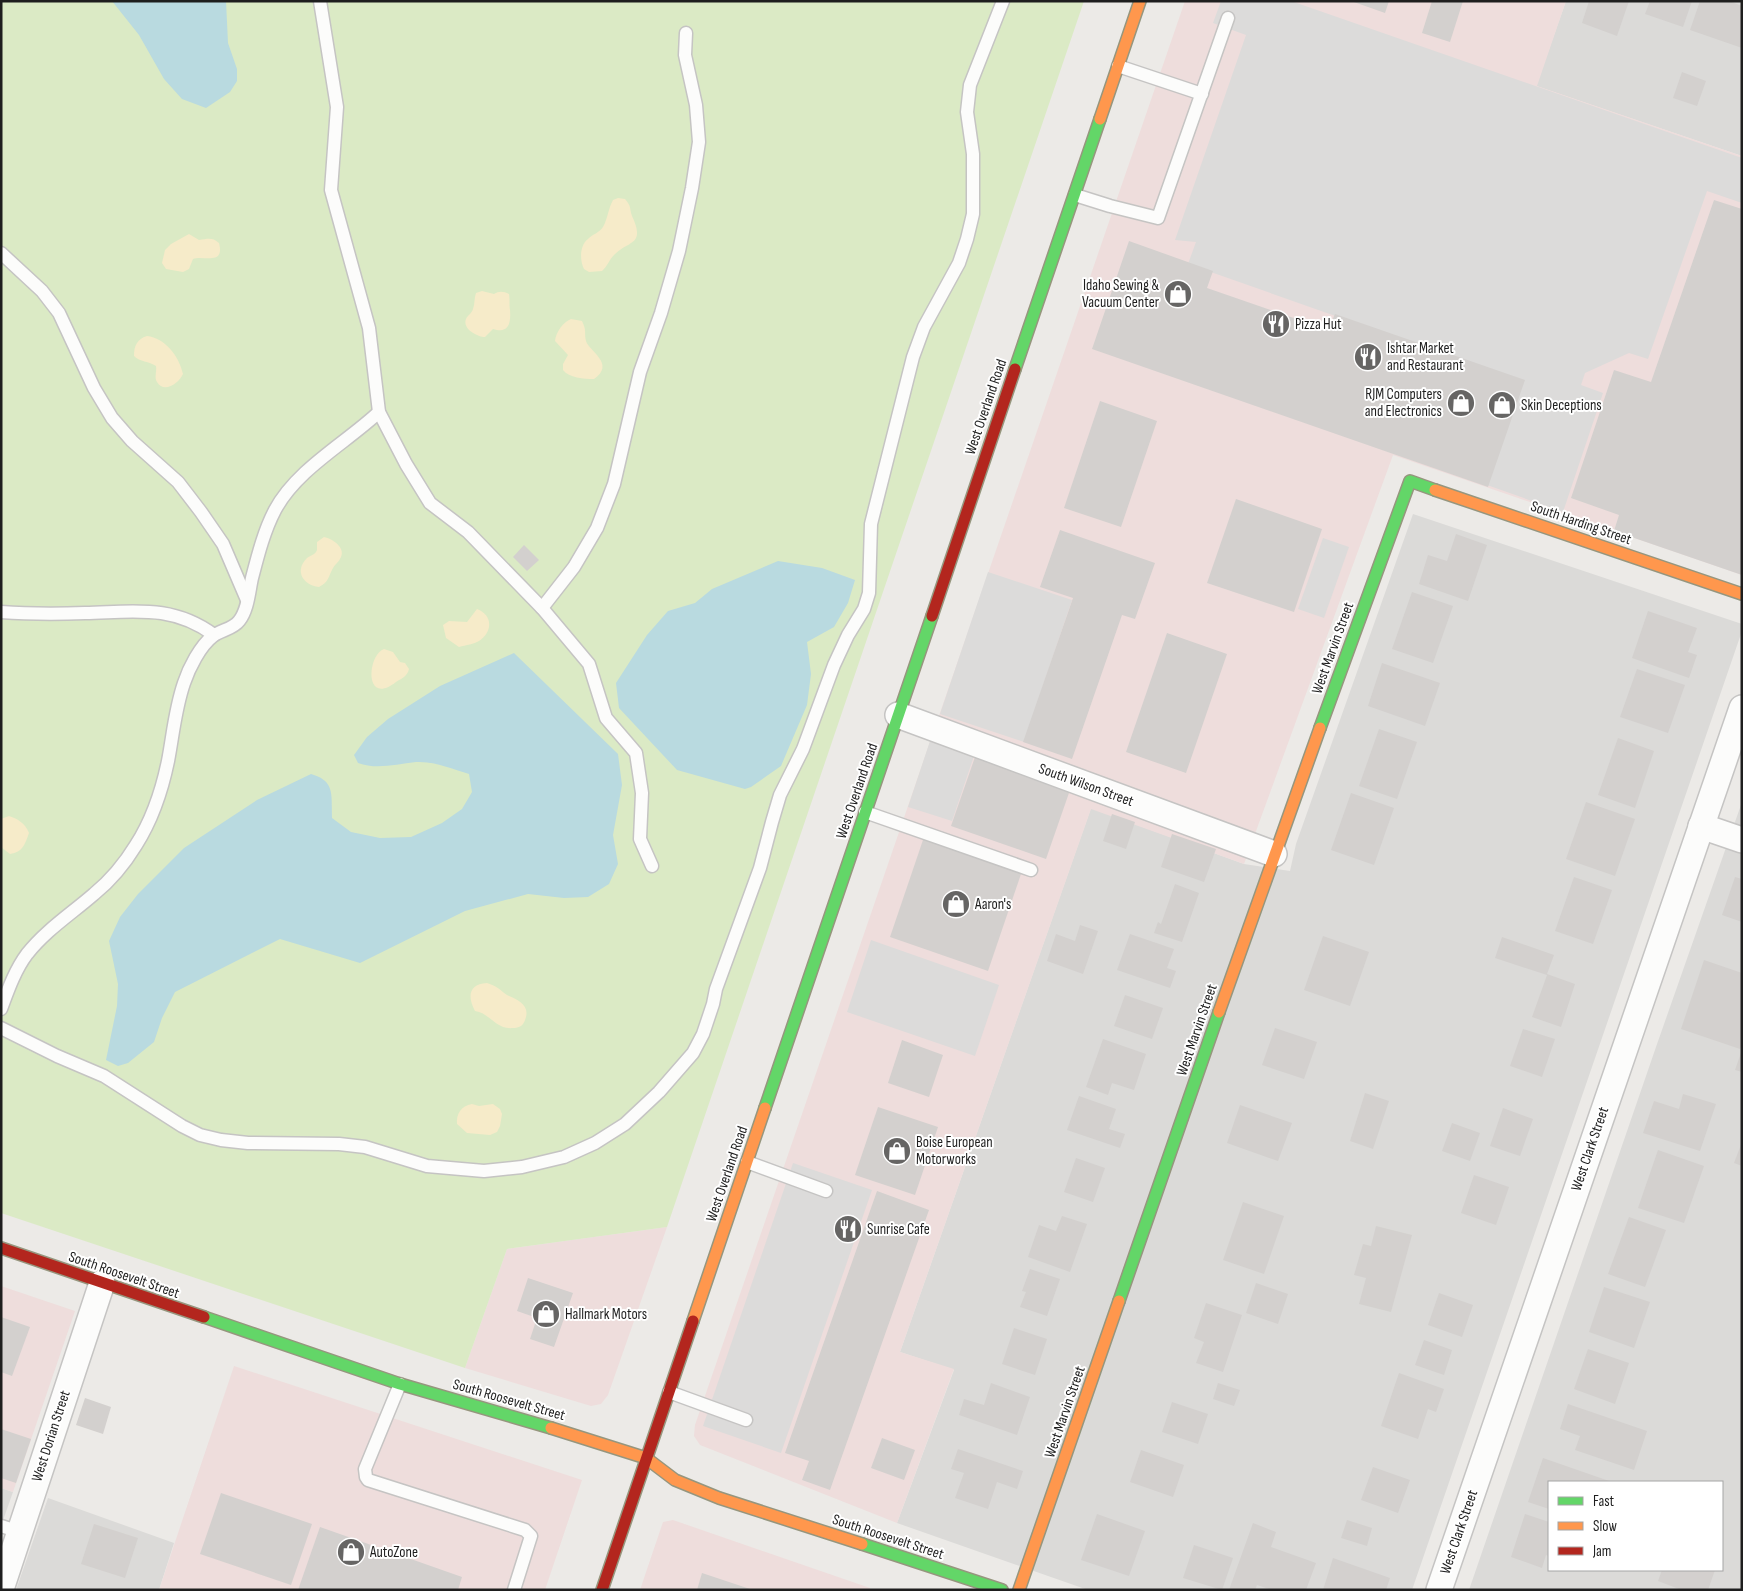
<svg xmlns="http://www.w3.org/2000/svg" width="1743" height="1591" font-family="'Sofia Sans Condensed',sans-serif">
<rect width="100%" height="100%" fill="#eceae7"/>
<g fill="#dbdad8" fill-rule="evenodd">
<polygon points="1566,1 1742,1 1742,156 1536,86"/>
<polygon points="1413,514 1742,624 1742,631 1412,1590 1088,1590 897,1523 954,1370 900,1352 1091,808 1244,864 1290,871 1296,844"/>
<path d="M1742 802V1590H1469L1656 1047ZM1549 1482H1722V1570H1549Z"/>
<polygon points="1,1488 13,1492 1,1526"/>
<polygon points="48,1498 174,1543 159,1590 16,1590"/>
</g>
<g fill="#eedddc">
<polygon points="1185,1 1566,1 1537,86 1742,156 1742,575 1393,455 1244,864 1091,809 900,1352 954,1369 897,1523 700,1445 694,1436 695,1425"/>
<polygon points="667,1227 608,1395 601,1404 591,1406 465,1368 507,1249"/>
<polygon points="1,1286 75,1311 13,1492 1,1488"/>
<polygon points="234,1366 582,1480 545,1590 159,1590"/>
<polygon points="673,1520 870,1588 869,1590 640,1590 663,1522"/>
</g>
<polygon fill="#dbeac5" points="1,1 1084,1 667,1227 507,1249 465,1368 1,1213"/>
<g fill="#f6ebc9">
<path d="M618 198 625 199C632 207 629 208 632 216 646 246 628 240 614 255 609 260 607 267 602 271L589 272 584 269C580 261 579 246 588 239 593 234 599 233 603 227 608 218 608 209 613 200Z"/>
<path d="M189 234 199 240C208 239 212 237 219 243 225 266 203 255 193 259L189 269 183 272 166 269 162 263 165 250 171 244Z"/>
<path d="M482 291 494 294C499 291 503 291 509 294 510 299 509 304 510 310 511 323 509 334 493 329L485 337C478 337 462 329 466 319 467 316 472 313 473 309 475 304 474 298 476 293Z"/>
<path d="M571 319 582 321C587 331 584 333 586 341 589 351 616 364 594 379 584 379 569 378 563 370V364L568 355 555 341C556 332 563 322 571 319Z"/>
<path d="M147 336C165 338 179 356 183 374 179 383 164 394 157 382 154 378 157 371 156 366 149 361 140 362 134 356 134 346 137 339 147 336Z"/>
<path d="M324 537C333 539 347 548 340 559 338 563 335 564 333 568 328 577 329 582 319 587 303 585 294 571 307 558 311 555 315 555 317 550 317 548 317 544 317 542Z"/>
<path d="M477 609C493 615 493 632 479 641 474 644 466 645 459 647L446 638 443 625 449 621 467 622Z"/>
<path d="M384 649 393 652 400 662 405 663 409 669C407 677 402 678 396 682 364 707 367 655 384 649Z"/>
<path d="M9 816C18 819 25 823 29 833 25 844 23 852 10 854L1 847V819Z"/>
<path d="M487 983C497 986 500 990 507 995 518 1000 531 1005 525 1020 523 1026 519 1028 513 1028 496 1030 490 1013 475 1011 467 996 469 984 487 983Z"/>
<path d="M472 1104 479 1106 493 1104 500 1109 502 1114 500 1126 497 1132 490 1135 467 1133 457 1124C456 1114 461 1106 472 1104Z"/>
</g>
<g fill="#dcdbda">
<polygon points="1221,1 1291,1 1742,158 1742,203 1707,191 1648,359 1629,353 1585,373 1581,385 1603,393 1563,512 1487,485 1523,382 1188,264 1196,242 1175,240 1246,35 1213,23"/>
<polygon points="1323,538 1349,547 1324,618 1298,609"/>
<polygon points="988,572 1072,600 1024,742 940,714"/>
<polygon points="930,741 974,756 952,821 908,807"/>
<polygon points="871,940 999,985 975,1056 847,1012"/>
<polygon points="793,1163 872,1190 781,1453 703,1426"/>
</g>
<g fill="#b9dae0">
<polygon points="112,1 226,1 228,43 237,69 237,81 230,92 206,108 182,99 164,79 139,35"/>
<polygon points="778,561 822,568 855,580 848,603 834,627 807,642 811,674 807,705 781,766 751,787 745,789 677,770 619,708 616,683 647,635 668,611 695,603 712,589"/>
<path d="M514 653 618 754 622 785 613 835 618 864 609 884 588 897 564 898 528 894 465 911 360 963 280 939 175 992 162 1018 154 1042 128 1063 118 1066 106 1060 117 1006 118 984 109 941 120 917 138 894 184 848 257 800 311 774C336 781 331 796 332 818L351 832 380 838 411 837 442 823 462 809 472 792 469 774C453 769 433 761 416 762 396 764 377 770 358 763L354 755 367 737 388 719 440 686Z"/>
</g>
<g fill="#d3d0ce">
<polygon points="1351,1 1389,1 1385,13"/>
<polygon points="1432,1 1463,1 1450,42 1422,33"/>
<polygon points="1589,1 1629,1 1617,36 1582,23"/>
<polygon points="1650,1 1692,1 1683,27 1645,14"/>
<polygon points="1700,1 1729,1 1742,6 1742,48 1690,30"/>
<polygon points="1682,72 1706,81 1697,106 1673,98"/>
<polygon points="1714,200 1742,209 1742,575 1614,531 1619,515 1571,498 1614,370 1651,382"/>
<polygon points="1129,241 1213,271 1207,288 1328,330 1335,314 1525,380 1488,487 1092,349"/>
<polygon points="1100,401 1157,421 1121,527 1064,508"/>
<polygon points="1236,499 1322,529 1294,612 1207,583"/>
<polygon points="1060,530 1155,563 1135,619 1122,615 1072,759 1023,742 1073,598 1040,587"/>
<polygon points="1456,534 1487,545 1468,601 1419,584 1428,555 1447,561"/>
<polygon points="524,545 539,560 527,571 513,557"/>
<polygon points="1412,592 1453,606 1433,663 1392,649"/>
<polygon points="1648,611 1697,628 1688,652 1697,655 1689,678 1632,658"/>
<polygon points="1167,633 1227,654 1186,773 1126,752"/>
<polygon points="1382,663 1440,683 1425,726 1368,706"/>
<polygon points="1637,669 1685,685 1668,733 1620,717"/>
<polygon points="1379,729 1417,742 1397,799 1359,786"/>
<polygon points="1618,738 1654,751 1635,808 1598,795"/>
<polygon points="975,757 1070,790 1046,859 951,826"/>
<polygon points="1351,793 1394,808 1374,865 1331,850"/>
<polygon points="1586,802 1635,819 1615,876 1566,859"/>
<polygon points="1112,814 1135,822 1126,849 1103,841"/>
<polygon points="1172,834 1216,849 1204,882 1161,867"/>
<polygon points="924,837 1022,871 988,971 890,937"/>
<polygon points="1574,877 1612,890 1593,944 1555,931"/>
<polygon points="1735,877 1742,879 1742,922 1722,915"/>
<polygon points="1175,884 1199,893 1182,942 1154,933 1158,922 1161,924"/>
<polygon points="1080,925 1098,931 1083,974 1047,961 1056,934 1075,941"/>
<polygon points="1130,934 1174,949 1167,968 1176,971 1170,988 1117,970"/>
<polygon points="1323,936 1369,952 1350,1006 1304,990"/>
<polygon points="1502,937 1554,955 1547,974 1575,984 1561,1027 1532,1017 1547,975 1495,958"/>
<polygon points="1704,960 1742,973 1742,1045 1740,1049 1681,1029"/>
<polygon points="1125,995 1163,1008 1152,1039 1114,1026"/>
<polygon points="1275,1028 1317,1042 1304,1079 1262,1065"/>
<polygon points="1523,1029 1555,1039 1542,1077 1510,1066"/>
<polygon points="1103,1039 1146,1054 1134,1090 1112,1083 1108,1095 1086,1087"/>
<polygon points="902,1040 943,1055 929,1097 888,1083"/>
<polygon points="1742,1050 1742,1072 1735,1070"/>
<polygon points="1365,1093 1389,1101 1373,1149 1350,1141"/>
<polygon points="1683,1094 1716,1104 1700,1151 1643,1133 1654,1101 1679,1109"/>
<polygon points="1079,1096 1116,1109 1109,1129 1125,1134 1120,1148 1067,1130"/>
<polygon points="1240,1105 1292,1123 1278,1161 1227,1143"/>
<polygon points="878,1107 938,1127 915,1195 855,1175"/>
<polygon points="1503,1108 1533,1119 1520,1156 1490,1146"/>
<polygon points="1452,1123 1480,1133 1470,1161 1442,1151"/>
<polygon points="1742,1142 1742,1166 1734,1163"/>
<polygon points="1658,1150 1704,1166 1684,1223 1638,1208"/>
<polygon points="1076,1158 1105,1168 1093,1202 1064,1192"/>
<polygon points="1474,1175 1509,1187 1496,1225 1461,1213"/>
<polygon points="877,1191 929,1210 830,1490 802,1480 809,1461 785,1453"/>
<polygon points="1243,1202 1284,1216 1264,1274 1223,1260"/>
<polygon points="1062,1216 1087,1224 1070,1272 1028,1257 1039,1225 1056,1231"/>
<polygon points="1629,1217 1666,1230 1645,1287 1608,1274"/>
<polygon points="1376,1226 1412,1235 1391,1312 1359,1304 1366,1278 1354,1275 1363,1244 1371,1246"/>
<polygon points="1030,1269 1060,1279 1047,1316 1020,1307 1026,1292 1022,1291"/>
<polygon points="528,1278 573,1293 554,1347 530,1339 537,1318 517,1311"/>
<polygon points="1256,1283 1288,1294 1278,1324 1246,1313"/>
<polygon points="1604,1287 1650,1302 1634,1348 1589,1332"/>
<polygon points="1439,1293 1473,1305 1462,1337 1428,1325"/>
<polygon points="1206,1303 1242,1315 1223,1372 1196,1363 1204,1342 1194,1338"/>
<polygon points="1,1317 30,1327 12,1376 1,1372"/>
<polygon points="1014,1328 1047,1339 1035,1375 1002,1364"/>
<polygon points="1424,1340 1452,1350 1444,1375 1415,1365"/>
<polygon points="1588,1349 1629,1363 1615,1404 1574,1389"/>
<polygon points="1399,1373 1444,1389 1436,1412 1428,1409 1418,1439 1381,1426"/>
<polygon points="991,1383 1030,1397 1017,1435 959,1415 964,1399 984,1405"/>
<polygon points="1218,1383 1240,1390 1234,1406 1213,1399"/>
<polygon points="85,1398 111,1407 103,1434 76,1425"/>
<polygon points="1172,1402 1208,1414 1198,1444 1162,1432"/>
<polygon points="1568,1404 1647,1431 1634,1470 1575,1450 1580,1436 1560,1429"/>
<polygon points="1,1429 31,1439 16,1483 1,1478"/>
<polygon points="882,1438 915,1450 904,1480 871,1468"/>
<polygon points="958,1449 1023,1471 1017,1489 997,1482 988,1509 955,1498 964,1473 951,1469"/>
<polygon points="1141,1450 1184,1465 1173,1497 1130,1482"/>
<polygon points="1543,1458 1612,1482 1549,1482 1549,1509 1528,1502"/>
<polygon points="1373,1467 1410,1480 1398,1513 1361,1500"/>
<polygon points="221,1493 312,1524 291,1585 200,1554"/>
<polygon points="1097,1514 1145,1531 1129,1576 1081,1560"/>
<polygon points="1525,1514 1549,1522 1549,1556 1546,1555 1542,1568 1511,1557"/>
<polygon points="1347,1520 1372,1528 1367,1546 1341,1538"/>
<polygon points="1253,1523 1276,1532 1271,1547 1316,1563 1306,1590 1272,1590 1257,1585 1255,1590 1229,1590"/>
<polygon points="94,1524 138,1538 125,1578 81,1564"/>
<polygon points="320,1527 462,1577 458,1590 298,1590"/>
<polygon points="1194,1545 1233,1558 1222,1590 1183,1578"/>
<polygon points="1333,1558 1390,1578 1386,1590 1323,1590"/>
<polygon points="1662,1570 1715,1570 1708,1590 1678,1590 1679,1589 1658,1581"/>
<polygon points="702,1573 750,1589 750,1590 697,1590"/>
</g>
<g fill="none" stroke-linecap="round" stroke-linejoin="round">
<defs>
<g id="lane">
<polyline points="320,1 337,107 331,190 369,328 379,412 406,464 430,503 468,532 542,608 589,664 606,718 636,753 642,793 640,839 652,866"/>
<polyline points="1118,66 1202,94"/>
<polyline points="1075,195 1110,206 1158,218 1228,18"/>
<polyline points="1,253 42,291 59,313 94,388 112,418 132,441 178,482 201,512 223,544 247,600"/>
<polyline points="542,608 574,567 597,528 614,484 640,372 661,313 679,251 692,188 699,142 696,105 685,55 686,33"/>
<path d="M1 612C29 614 57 614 85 613 133 612 172 604 214 635"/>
<polyline points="865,812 1031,870"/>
<path d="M1 1009C8 990 15 970 27 954 46 930 71 914 94 894 110 881 125 863 136 845 152 820 162 790 168 761 173 735 175 709 184 683 189 668 200 646 213 636 221 630 233 629 239 621 248 610 249 591 252 578 258 555 264 531 275 510 297 469 346 443 379 412"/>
<polyline points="1,1028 57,1056 104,1076 182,1126 200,1135 221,1140 248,1143 339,1144 365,1147 427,1166 484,1171 522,1167 564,1157 595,1143 625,1124 659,1092 693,1053 703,1034 713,1004 716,989 760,868 772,822 780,795 803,749 834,665 848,635 864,609 869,593 871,524 913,357 924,327 959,263 967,239 973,214 973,154 967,112 970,85 1003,1"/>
<polyline points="747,1162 826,1191"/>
<polyline points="400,1384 365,1469 366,1477 368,1480 525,1530 531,1536 514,1590"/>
<polyline points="669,1392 746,1420"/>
<polyline points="1,1526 20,1532"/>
</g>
<g id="street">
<polyline points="898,715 1274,854"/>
<polyline points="1701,826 1742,840"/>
<polyline points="1,1589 102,1283"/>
<polyline points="1439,1590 1742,708"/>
</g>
<g id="fast">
<polyline points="1015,369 1100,119"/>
<polyline points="1320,728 1410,481 1435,490"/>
<polyline points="765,1108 932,616"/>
<polyline points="1119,1301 1219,1012"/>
<polyline points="204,1317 400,1384 551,1428"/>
<polyline points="862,1544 1002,1590"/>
</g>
<g id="slow">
<polyline points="1100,119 1140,1"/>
<polyline points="1435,490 1742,594"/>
<polyline points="1219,1012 1320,728"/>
<polyline points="693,1321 765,1108"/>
<polyline points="551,1428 646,1458 675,1480 719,1498 862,1544"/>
<polyline points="1019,1590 1119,1301"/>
</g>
<g id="jam">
<polyline points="932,616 1015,369"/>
<polyline points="1,1248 204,1317"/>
<polyline points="602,1590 693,1321"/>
</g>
</defs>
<use href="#lane" stroke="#c5c4c3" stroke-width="15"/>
<use href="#street" stroke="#c5c4c3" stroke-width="28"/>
<use href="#fast" stroke="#96967e" stroke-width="14"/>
<use href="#slow" stroke="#96967e" stroke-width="14"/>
<use href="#jam" stroke="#96967e" stroke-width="14"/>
<use href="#lane" stroke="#fcfcfb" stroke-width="12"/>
<use href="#street" stroke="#fcfcfb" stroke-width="25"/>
<use href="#fast" stroke="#63d668" stroke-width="11"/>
<use href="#slow" stroke="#ff974d" stroke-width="11"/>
<use href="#jam" stroke="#b3261e" stroke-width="11"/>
</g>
<defs>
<symbol id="shop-disc" viewBox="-11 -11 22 22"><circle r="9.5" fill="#666564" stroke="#fff"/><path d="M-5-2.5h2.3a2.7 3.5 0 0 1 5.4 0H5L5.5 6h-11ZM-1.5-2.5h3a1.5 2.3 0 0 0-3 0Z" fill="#fff"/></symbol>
<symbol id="restaurant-disc" viewBox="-11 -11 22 22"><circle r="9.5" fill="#666564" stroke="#fff"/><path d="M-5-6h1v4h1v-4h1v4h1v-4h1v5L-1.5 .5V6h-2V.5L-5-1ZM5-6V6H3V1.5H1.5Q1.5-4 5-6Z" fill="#fff"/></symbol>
</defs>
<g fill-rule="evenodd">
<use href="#shop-disc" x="1162" y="278" width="32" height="32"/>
<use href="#restaurant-disc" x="1260" y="308" width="32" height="32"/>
<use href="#restaurant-disc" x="1352" y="341" width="32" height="32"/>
<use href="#shop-disc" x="1445" y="387" width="32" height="32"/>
<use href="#shop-disc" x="1486" y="389" width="32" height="32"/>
<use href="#shop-disc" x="940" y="888" width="32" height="32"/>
<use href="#shop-disc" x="881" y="1135" width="32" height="32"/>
<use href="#restaurant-disc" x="832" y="1213" width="32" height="32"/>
<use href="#shop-disc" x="530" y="1298" width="32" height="32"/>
<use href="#shop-disc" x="335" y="1536" width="32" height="32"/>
</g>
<g text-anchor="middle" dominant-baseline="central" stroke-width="4" stroke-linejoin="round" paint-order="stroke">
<g font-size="15" fill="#1e1e1e" stroke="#fff" text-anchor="start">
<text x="1159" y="285" text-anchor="end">Idaho Sewing &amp;<tspan x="1159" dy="17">Vacuum Center</tspan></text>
<text x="1295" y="324">Pizza Hut</text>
<text x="1387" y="348">Ishtar Market<tspan x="1387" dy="17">and Restaurant</tspan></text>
<text x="1442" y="394" text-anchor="end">RJM Computers<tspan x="1442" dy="17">and Electronics</tspan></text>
<text x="1521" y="405">Skin Deceptions</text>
<text x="975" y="904">Aaron's</text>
<text x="916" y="1142">Boise European<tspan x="916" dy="17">Motorworks</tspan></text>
<text x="867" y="1229">Sunrise Cafe</text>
<text x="565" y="1314">Hallmark Motors</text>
<text x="370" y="1552">AutoZone</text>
</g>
<g font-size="15" fill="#1e1e1e" stroke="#fff">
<text transform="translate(986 407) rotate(-71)">West Overland Road</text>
<text transform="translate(1581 523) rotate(19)">South Harding Street</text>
<text transform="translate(1333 648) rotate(-70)">West Marvin Street</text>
<text transform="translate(1086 785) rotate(20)">South Wilson Street</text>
<text transform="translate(857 791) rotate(-71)">West Overland Road</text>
<text transform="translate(1197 1030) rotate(-71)">West Marvin Street</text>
<text transform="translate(1590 1149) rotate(-71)">West Clark Street</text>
<text transform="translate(727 1174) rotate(-71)">West Overland Road</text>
<text transform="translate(124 1275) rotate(19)">South Roosevelt Street</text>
<text transform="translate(509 1400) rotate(16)">South Roosevelt Street</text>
<text transform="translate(1065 1412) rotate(-71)">West Marvin Street</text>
<text transform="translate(51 1436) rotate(-72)">West Dorian Street</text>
<text transform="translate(1459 1532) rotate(-71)">West Clark Street</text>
<text transform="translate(888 1537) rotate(18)">South Roosevelt Street</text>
</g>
</g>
<rect width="1743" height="1591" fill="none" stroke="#1e1e1e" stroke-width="5"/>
<rect x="1548" y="1481" width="175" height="90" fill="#ffffff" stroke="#a5a5a5"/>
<rect x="1558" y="1497" width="25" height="8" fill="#63d668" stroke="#a5a5a5"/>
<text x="1593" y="1506" font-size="15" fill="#1e1e1e">Fast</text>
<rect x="1558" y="1522" width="25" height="8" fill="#ff974d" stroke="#a5a5a5"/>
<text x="1593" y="1531" font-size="15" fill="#1e1e1e">Slow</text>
<rect x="1558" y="1547" width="25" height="8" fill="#b3261e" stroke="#a5a5a5"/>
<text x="1593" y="1556" font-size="15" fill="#1e1e1e">Jam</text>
</svg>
